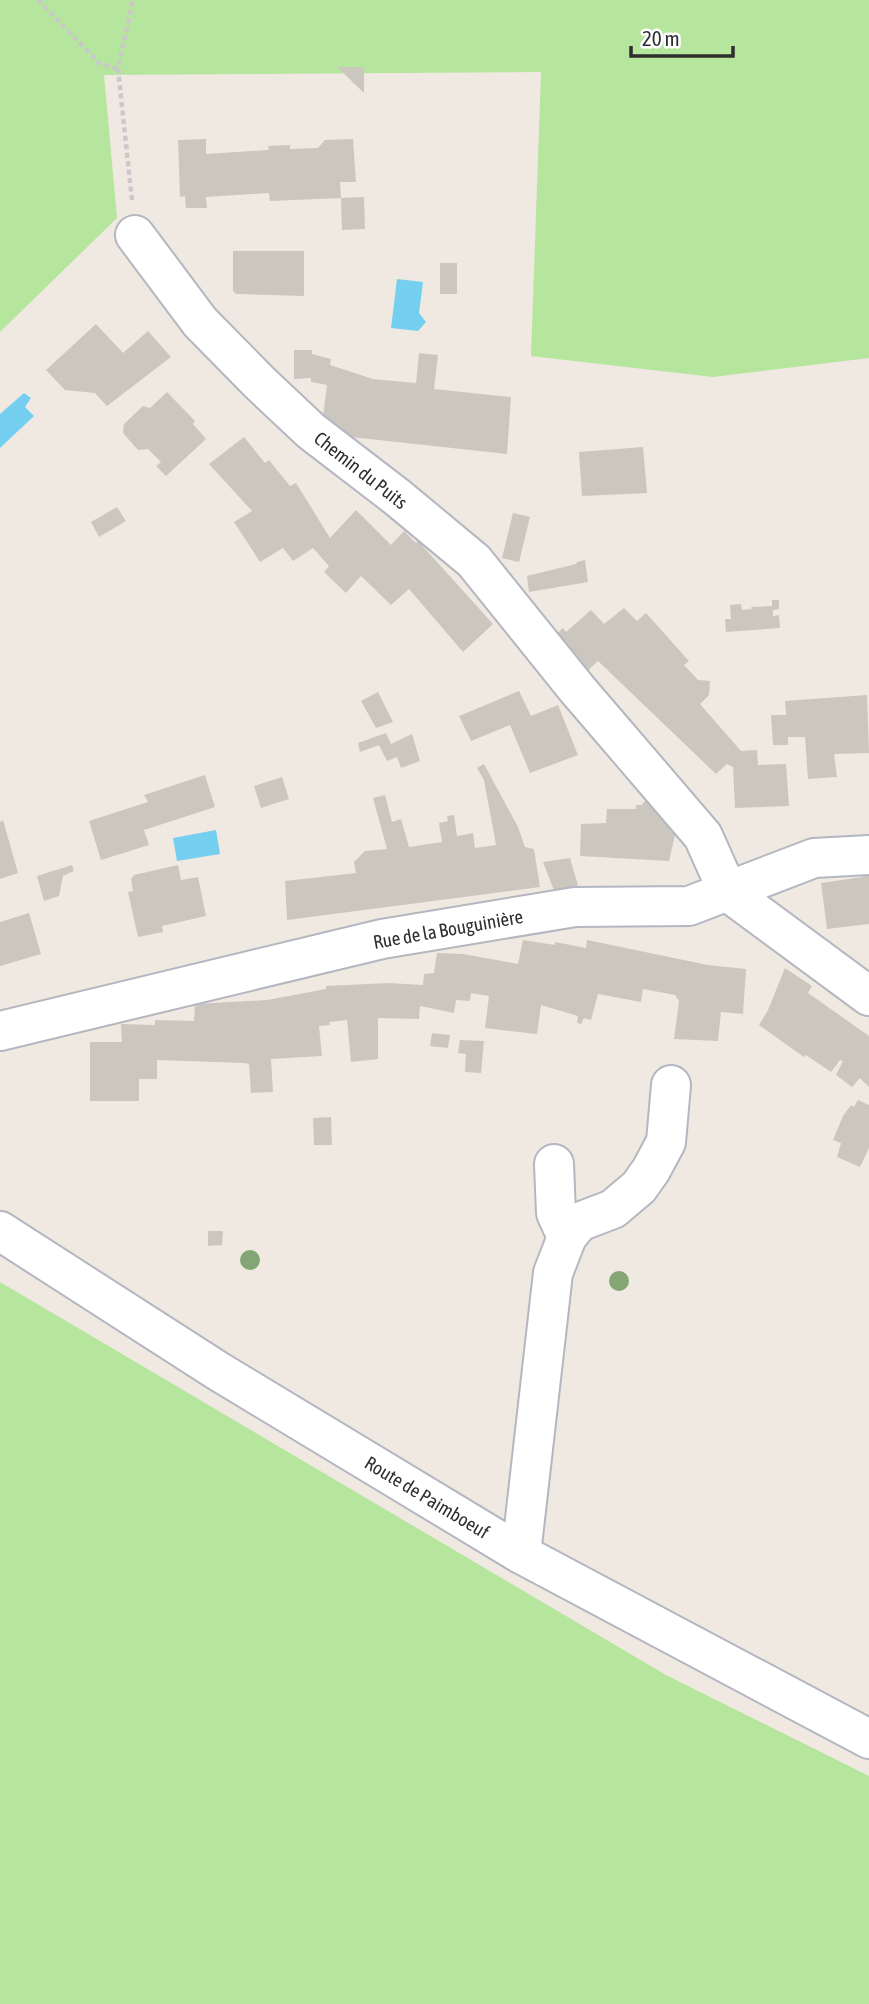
<svg xmlns="http://www.w3.org/2000/svg" width="869" height="2004" font-family="'Asap Condensed',sans-serif">
<rect width="100%" height="100%" fill="#efe9e1"/>
<g fill="#b6e59e">
<polygon points="0,0 869,0 869,358 713,377 531,356 541,72 104,75 117,218 0,332"/>
<polygon points="0,1282 666,1675 869,1776 869,2004 0,2004"/>
</g>
<g fill="#75cff0">
<polygon points="397,279 423,282 419,313 426,322 418,331 391,328"/>
<polygon points="24,393 31,398 25,407 34,416 0,448 0,414"/>
<polygon points="216,830 220,854 177,861 173,838"/>
</g>
<g fill="#cbc7bf">
<polygon points="337,67 364,67 364,93"/>
<polygon points="206,139 206,154 269,150 268,146 290,145 290,149 318,148 325,140 353,139 356,182 340,182 341,198 270,201 269,193 206,197 207,208 186,208 185,196 180,197 178,140"/>
<polygon points="364,197 365,229 342,230 341,198"/>
<polygon points="233,251 304,251 304,296 236,294 233,291"/>
<rect x="440" y="263" width="17" height="31"/>
<polygon points="96,324 123,353 148,331 171,357 107,406 95,393 65,390 46,370"/>
<polygon points="294,350 312,350 312,354 331,359 330,365 373,379 416,383 419,353 438,355 434,389 511,397 507,454 351,437 322,424 327,385 311,382 311,378 294,379"/>
<polygon points="167,392 195,421 193,424 206,439 166,476 156,466 161,462 148,449 138,450 123,433 124,424 143,406 150,408"/>
<polygon points="244,437 265,463 269,460 290,486 296,483 330,538 356,510 391,545 404,531 416,543 418,541 493,624 463,652 409,589 391,605 361,576 346,593 324,572 329,566 313,548 293,561 283,548 260,562 234,522 252,511 209,464"/>
<polygon points="643,447 647,493 582,496 579,452"/>
<polygon points="117,507 126,521 99,537 91,522"/>
<polygon points="513,513 530,517 519,562 502,558"/>
<polygon points="585,560 588,582 529,592 527,576 576,564 577,562"/>
<polygon points="772,600 779,600 779,609 773,610 773,616 779,615 780,628 726,632 725,619 731,619 730,605 741,604 742,610 752,609 751,607 772,606"/>
<polygon points="624,608 637,621 646,613 689,661 684,665 698,680 710,681 709,695 700,704 741,751 757,750 758,765 786,764 789,806 735,808 733,767 727,764 716,774 598,661 584,674 552,638 563,628 566,632 591,610 604,624"/>
<polygon points="519,691 531,716 558,705 578,755 530,773 510,725 471,741 459,716"/>
<polygon points="378,692 393,722 376,728 361,701"/>
<polygon points="867,695 869,753 834,754 837,777 808,779 805,737 788,737 788,745 773,745 771,715 786,715 785,701"/>
<polygon points="386,733 391,744 412,734 420,761 401,768 397,757 387,761 379,745 360,752 358,743"/>
<polygon points="484,764 518,827 525,847 534,849 540,887 287,920 285,881 356,873 354,862 365,851 387,849 373,798 385,795 392,822 401,819 409,847 442,842 439,823 448,821 447,816 454,815 457,836 473,833 475,848 496,845 484,780 477,768"/>
<polygon points="205,775 215,807 144,830 149,845 101,860 89,821 148,802 144,795"/>
<polygon points="282,777 289,799 261,808 254,786"/>
<polygon points="646,799 677,826 669,861 580,856 581,824 606,823 607,809 636,809 636,805 642,805"/>
<polygon points="3,820 18,873 0,879 0,822"/>
<polygon points="570,858 579,889 555,893 543,862"/>
<polygon points="72,865 74,871 63,876 59,896 44,901 37,876"/>
<polygon points="178,865 181,880 198,877 206,916 162,926 163,932 138,937 128,892 133,891 131,879 134,875"/>
<polygon points="869,874 869,924 827,929 821,883 862,877 863,875"/>
<polygon points="29,913 41,954 0,966 0,922"/>
<polygon points="523,940 555,945 555,942 586,948 587,940 708,965 746,969 743,1014 721,1012 718,1041 674,1039 679,1001 675,995 643,989 641,1002 598,994 591,1020 584,1018 581,1024 577,1023 578,1016 541,1005 537,1034 485,1028 489,996 471,993 470,1001 456,1000 454,1013 420,1006 419,1019 378,1018 378,1059 351,1062 347,1020 329,1022 330,1025 319,1026 322,1056 271,1059 273,1092 251,1093 249,1064 244,1063 157,1060 157,1079 139,1079 139,1101 90,1101 90,1042 122,1042 121,1024 155,1025 155,1020 194,1021 195,1004 267,1000 326,989 326,986 388,983 423,985 424,974 434,973 437,953 463,954 518,964"/>
<polygon points="785,968 812,986 808,993 869,1036 869,1087 860,1078 852,1087 836,1075 843,1061 840,1060 831,1072 806,1055 804,1057 759,1025 768,1010"/>
<polygon points="432,1033 450,1035 448,1048 430,1046"/>
<polygon points="460,1040 484,1041 481,1073 465,1072 466,1054 458,1053"/>
<polygon points="858,1100 869,1105 869,1148 860,1167 837,1157 841,1143 833,1140 843,1116 851,1105 854,1107"/>
<polygon points="331,1117 332,1145 314,1145 313,1118"/>
<polygon points="208,1231 223,1231 222,1245 208,1246"/>
</g>
<g fill="none" stroke-linecap="round" stroke-linejoin="round">
<defs>
<g id="street">
<polyline points="135,235 200,322 259,382 311,431 397,497 474,561 577,689 703,836 728,892"/>
<polyline points="728,892 869,996"/>
<polyline points="0,1031 382,939 575,907 689,906 814,858 869,855"/>
<polyline points="554,1164 556,1213 567,1237"/>
<polyline points="521,1554 553,1273 567,1237 579,1222 613,1209 639,1187 651,1170 666,1142 671,1085"/>
</g>
<polyline id="secondary" points="0,1231 218,1371 521,1554 869,1739"/>
</defs>
<use href="#street" stroke="#b4b7c1" stroke-width="42"/>
<use href="#secondary" stroke="#b4b7c1" stroke-width="42"/>
<g stroke="#c9c9c9" stroke-width="4.5" stroke-dasharray="5 3.5" stroke-linecap="butt">
<polyline points="38,0 99,63 118,69"/>
<polyline points="132,200 118,69 133,0"/>
</g>
<use href="#street" stroke="#fff" stroke-width="38"/>
<use href="#secondary" stroke="#fff" stroke-width="38"/>
</g>
<g fill="#84a574">
<circle cx="250" cy="1260" r="10"/>
<circle cx="619" cy="1281" r="10"/>
</g>
<g text-anchor="middle" dominant-baseline="central" stroke-width="5" stroke-linejoin="round" paint-order="stroke">
<g font-size="19" fill="#2e2e2e" stroke="#fff">
<text transform="translate(361 470) rotate(38)">Chemin du Puits</text>
<text transform="translate(448 929) rotate(-10)">Rue de la Bouguinière</text>
<text transform="translate(427 1497) rotate(31)">Route de Paimboeuf</text>
</g>
</g>
<path d="M631 46v10h102v-10" fill="none" stroke="#2e2e2e" stroke-width="3.5"/>
<text x="642" y="46" font-size="21" fill="#2e2e2e" stroke="#ffffff" stroke-width="5" paint-order="stroke">20 m</text>
</svg>
